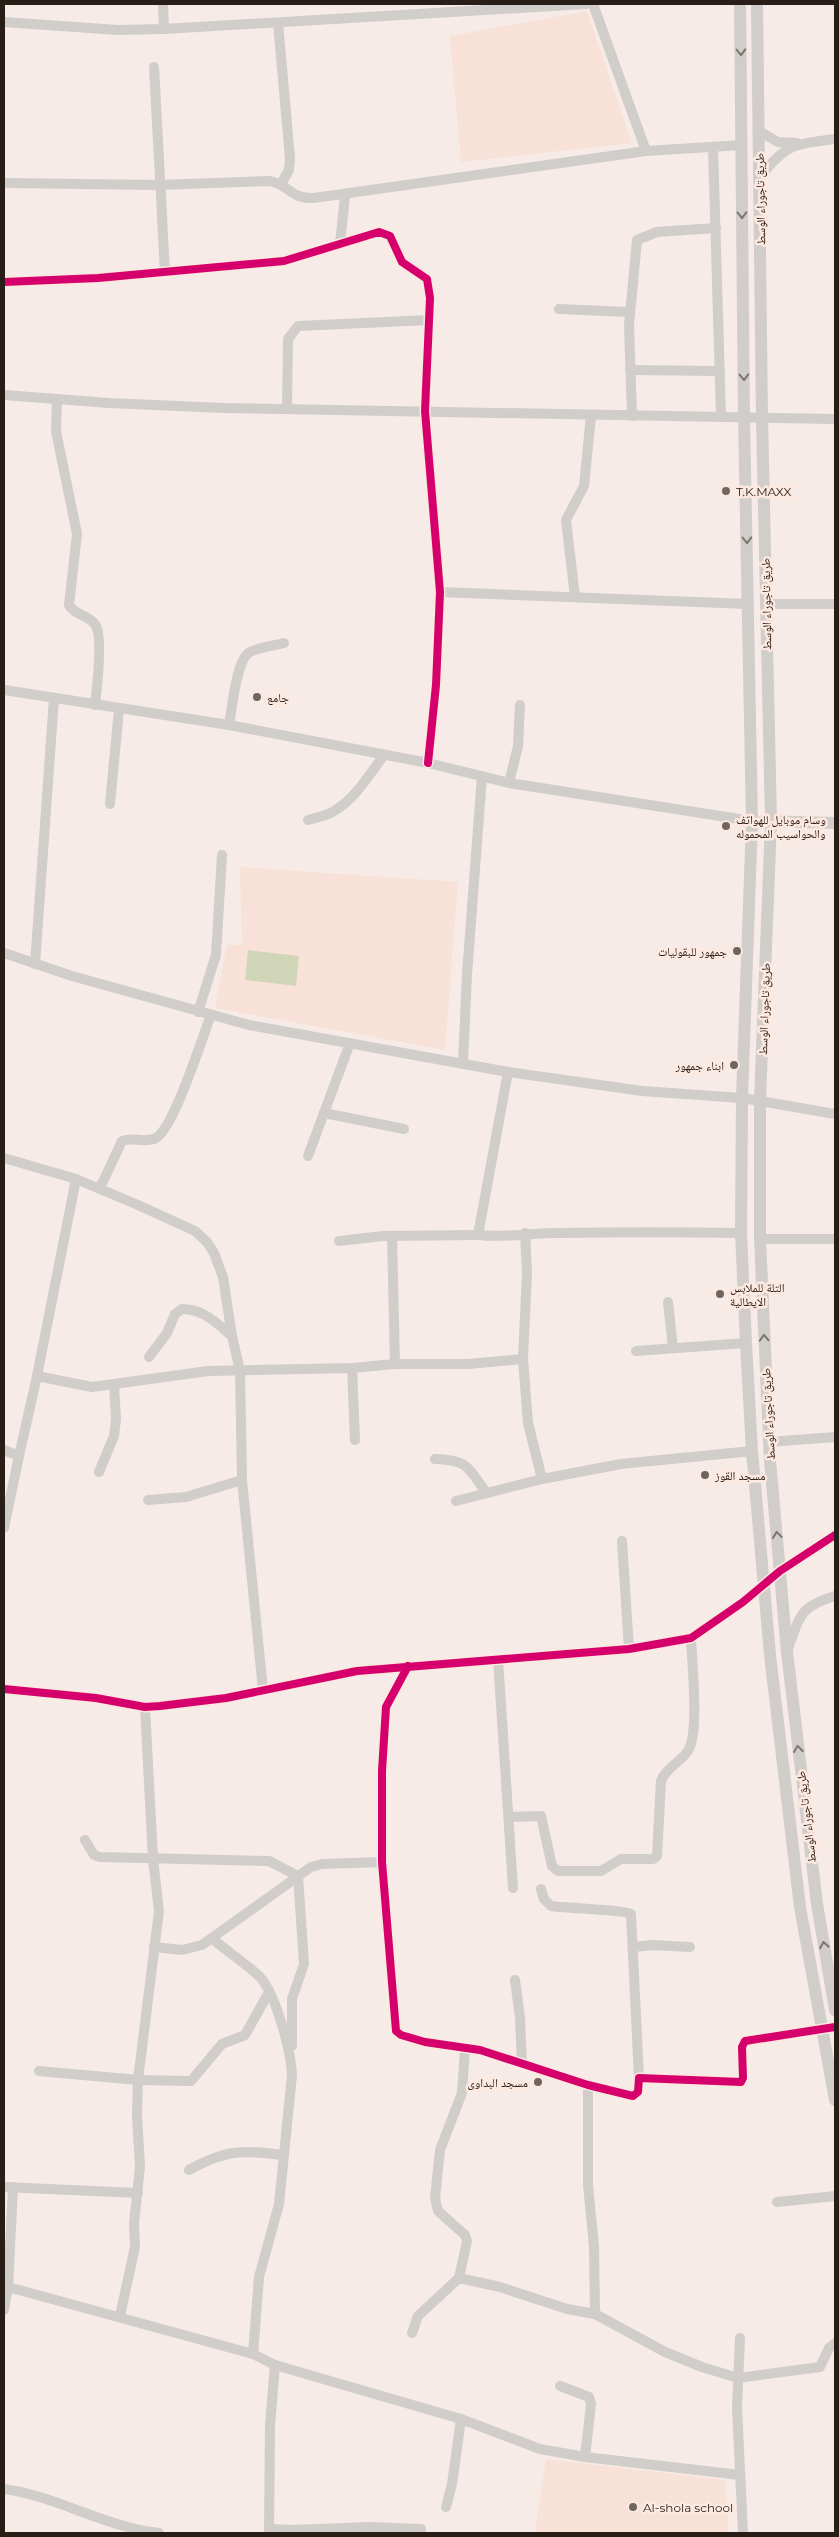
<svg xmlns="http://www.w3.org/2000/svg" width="839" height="2537" font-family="Montserrat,'Noto Naskh Arabic',sans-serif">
<rect width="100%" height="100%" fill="#f6ebe6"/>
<g fill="#f8e2d7">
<polygon points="587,11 632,143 461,162 450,36"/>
<polygon points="240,867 458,882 445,1050 215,1008 227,945 242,945"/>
<polygon points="546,2459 725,2480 729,2533 535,2533"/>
</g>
<polygon fill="#d2d6b8" points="248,950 299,956 296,986 245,980"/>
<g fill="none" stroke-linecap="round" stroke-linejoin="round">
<g stroke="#d1cdcb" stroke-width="10">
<polyline points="163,4 164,29"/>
<polyline points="593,4 646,151 742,145"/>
<polyline points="4,22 118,30 164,29 586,4"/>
<polyline points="278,23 290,158 289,170 281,184"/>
<polyline points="154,67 165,272"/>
<polyline points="759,131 778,142 797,143"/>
<polyline points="713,147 721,416"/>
<path d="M759 178C787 143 792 145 835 139"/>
<path d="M4 183 159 185 269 181C290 184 289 199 314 198L646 151"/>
<polyline points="340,243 345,196"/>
<polyline points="4,282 98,278 284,261 379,232 390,236 402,262 427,279 430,298 425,411 440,592 436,685 428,763"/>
<polyline points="559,309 629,312"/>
<polyline points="630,370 720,371"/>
<polyline points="4,395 109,403 223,408 835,419"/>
<path d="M57 399 56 431 77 534 69 605C74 615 90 615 96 626 103 639 97 688 95 705"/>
<polyline points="287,409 288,339 298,326 429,320"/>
<polyline points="632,416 629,325 637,240 657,232 716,228"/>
<polyline points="440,592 748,604"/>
<polyline points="575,597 566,520 584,486 591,416"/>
<polyline points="766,604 835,604"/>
<polyline points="4,690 229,725 428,763 509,783 752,821"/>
<path d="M229 725C232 710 236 659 250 652 260 647 273 646 284 643"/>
<polyline points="509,783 518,746 520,705"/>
<polyline points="110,804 119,709"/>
<path d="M308 820C317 817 327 816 334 811 355 799 370 774 384 755"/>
<polyline points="4,953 72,976 249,1025 508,1072 642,1091 742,1098 835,1114"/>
<polyline points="35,964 54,698"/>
<polyline points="198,1012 216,955 222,855"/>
<polyline points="463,1063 467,974 482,776"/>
<path d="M508 1072 478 1235C504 1238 532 1233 558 1233 619 1232 680 1232 741 1233"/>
<polyline points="324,1113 404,1129"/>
<polyline points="308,1156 350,1043"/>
<polyline points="4,1158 76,1179 138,1205 195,1231 207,1242 214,1253 223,1277 232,1336 240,1371 242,1480 263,1690"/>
<path d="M100 1188 122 1141C133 1136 144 1144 156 1138 174 1128 202 1038 211 1015"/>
<polyline points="525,1233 527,1273 523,1359 528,1423 542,1479"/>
<polyline points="392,1236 395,1364"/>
<polyline points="760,1239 835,1239"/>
<polyline points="339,1241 383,1236 478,1235"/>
<polyline points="668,1302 673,1348"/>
<polyline points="636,1351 746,1343"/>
<path d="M149 1357 167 1333 175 1314 182 1309C204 1309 216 1323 232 1336"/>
<polyline points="352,1368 355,1440"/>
<polyline points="37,1376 92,1387 208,1371 352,1368 395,1364 468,1364 523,1359"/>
<polyline points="769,1442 835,1437"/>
<polyline points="4,1450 19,1456 37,1376 76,1179"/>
<path d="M435 1459C470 1460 467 1468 487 1493"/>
<polyline points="99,1472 114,1436 116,1419 114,1385"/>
<polyline points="148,1500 186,1497 242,1480"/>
<polyline points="456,1501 542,1479 621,1464 752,1451"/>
<polyline points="4,1528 19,1456"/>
<polyline points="622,1541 629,1649"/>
<path d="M787 1651C800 1617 798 1607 835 1596"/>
<polyline points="498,1659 513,1888"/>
<polyline points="408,1666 386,1707 382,1771 382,1862 396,2031 401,2035 425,2042 480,2050 588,2085 633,2096 638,2092 639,2078 741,2082 743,2078 742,2047 745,2041 835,2027"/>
<polyline points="4,1689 96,1698 145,1707 160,1706 226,1698 357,1671 629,1649 691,1638 743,1602 780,1571 835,1535"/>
<path d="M509 1817 541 1816 552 1866 558 1871H601L621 1859H653L657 1856 661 1781C666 1767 682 1762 689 1749 699 1729 692 1663 691 1638"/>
<polyline points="85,1840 94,1855 100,1857 269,1861 298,1876 304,1964 292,1999 292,2046"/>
<path d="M541 1889 544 1899 551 1906C564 1908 626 1910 631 1914L639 2078"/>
<path d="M212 1938C227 1952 246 1963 260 1977 276 1995 291 2051 292 2075L279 2204 259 2277 253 2354"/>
<polyline points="154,1947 182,1950 202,1945 311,1867 322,1864 382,1862"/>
<polyline points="633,1947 653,1945 690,1947"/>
<polyline points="515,1980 520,2018 522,2064"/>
<polyline points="39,2071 138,2080 191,2081 222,2044 245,2035 269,1992"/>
<polyline points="588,2085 588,2185 594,2247 595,2314"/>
<path d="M189 2170C227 2149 241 2150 284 2155"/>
<polyline points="4,2187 138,2193"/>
<polyline points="777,2202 835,2196"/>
<polyline points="459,2278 467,2241 465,2235 438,2211 435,2198 440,2150 462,2093 465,2049"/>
<polyline points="8,2287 253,2354 275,2365 461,2419 540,2449 585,2457 740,2475"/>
<polyline points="4,2310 8,2287 13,2187"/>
<polyline points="120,2316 135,2247 134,2223 140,2167 137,2115 138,2080 159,1911 153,1859 145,1707"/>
<polyline points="412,2333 418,2316 459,2278 500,2287 567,2309 595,2314 665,2352 702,2367 738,2378 820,2367 829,2348 835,2343"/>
<polyline points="740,2338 737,2407 743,2533"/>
<polyline points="560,2386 589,2397 591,2404 585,2457"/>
<path d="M4 2489C56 2496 105 2527 159 2533"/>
<polyline points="446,2507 452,2484 461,2419"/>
<polyline points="269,2529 293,2530 369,2527 421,2529"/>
<polyline points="269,2533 270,2426 275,2365"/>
</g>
<g stroke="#d1cdcb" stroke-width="12">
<polyline points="740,4 744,418 752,821 742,1098 741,1233 746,1343 752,1451 770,1655 800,1907 835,2100"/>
<polyline points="757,4 762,418 771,821 760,1100 760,1239 770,1460 787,1652 817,1904 835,2010"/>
<polyline points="763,821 835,823"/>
</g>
<defs>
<g id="cycleway">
<polyline points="4,282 98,278 284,261 379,232 390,236 402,262 427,279 430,298 425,411 440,592 436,685 428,763"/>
<polyline points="408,1666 386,1707 382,1771 382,1862 396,2031 401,2035 425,2042 480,2050 588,2085 633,2096 638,2092 639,2078 741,2082 743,2078 742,2047 745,2041 835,2027"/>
<polyline points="4,1689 96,1698 145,1707 160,1706 226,1698 357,1671 629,1649 691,1638 743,1602 780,1571 835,1535"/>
</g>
</defs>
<use href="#cycleway" stroke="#fde9df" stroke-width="11"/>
<use href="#cycleway" stroke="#d6006c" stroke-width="8"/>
</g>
<defs><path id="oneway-chevron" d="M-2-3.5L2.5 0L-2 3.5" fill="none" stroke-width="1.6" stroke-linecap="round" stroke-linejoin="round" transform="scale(1.25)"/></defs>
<g stroke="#7c7571">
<use href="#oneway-chevron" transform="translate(741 52) rotate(89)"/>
<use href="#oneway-chevron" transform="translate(742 215) rotate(89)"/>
<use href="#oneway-chevron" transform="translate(744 377) rotate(89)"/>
<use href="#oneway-chevron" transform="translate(747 540) rotate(89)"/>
<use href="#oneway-chevron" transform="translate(764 1338) rotate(-93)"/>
<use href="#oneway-chevron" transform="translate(777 1535) rotate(-96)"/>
<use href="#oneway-chevron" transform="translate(798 1749) rotate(-97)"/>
<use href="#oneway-chevron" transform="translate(824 1945) rotate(-100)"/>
</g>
<g fill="#70655f" stroke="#fde9df" stroke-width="2">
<circle cx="726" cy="491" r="5"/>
<circle cx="257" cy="697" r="5"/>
<circle cx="726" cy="826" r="5"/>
<circle cx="737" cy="951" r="5"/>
<circle cx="734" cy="1065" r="5"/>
<circle cx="720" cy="1294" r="5"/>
<circle cx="705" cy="1475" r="5"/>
<circle cx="538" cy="2082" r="5"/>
<circle cx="633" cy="2507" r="5"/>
</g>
<g text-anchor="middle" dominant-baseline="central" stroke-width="5" stroke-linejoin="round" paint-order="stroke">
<g font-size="12" fill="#281d17" stroke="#fde9df">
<text transform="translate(760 199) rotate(-91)">طريق تاجوراء الوسط</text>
<text transform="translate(766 604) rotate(-91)">طريق تاجوراء الوسط</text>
<text transform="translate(764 1009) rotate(-88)">طريق تاجوراء الوسط</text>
<text transform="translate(768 1414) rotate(-93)">طريق تاجوراء الوسط</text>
<text transform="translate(806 1817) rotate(-97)">طريق تاجوراء الوسط</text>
</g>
<g font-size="12" fill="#281d17" stroke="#fde9df" text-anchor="start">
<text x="736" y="491">T.K.MAXX</text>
<text x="267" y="697">جامع</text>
<text x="736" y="819">وسام موبايل للهواتف<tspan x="736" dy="14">والحواسيب المحموله</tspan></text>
<text x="727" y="951" text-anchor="end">جمهور للبقوليات</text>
<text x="724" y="1065" text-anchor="end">ابناء جمهور</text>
<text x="730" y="1287">التلة للملابس<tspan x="730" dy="14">الايطالية</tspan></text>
<text x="715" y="1475">مسجد القوز</text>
<text x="528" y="2082" text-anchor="end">مسجد البداوى</text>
<text x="643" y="2507">Al-shola school</text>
</g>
</g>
<rect width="839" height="2537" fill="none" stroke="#281d17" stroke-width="10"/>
</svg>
